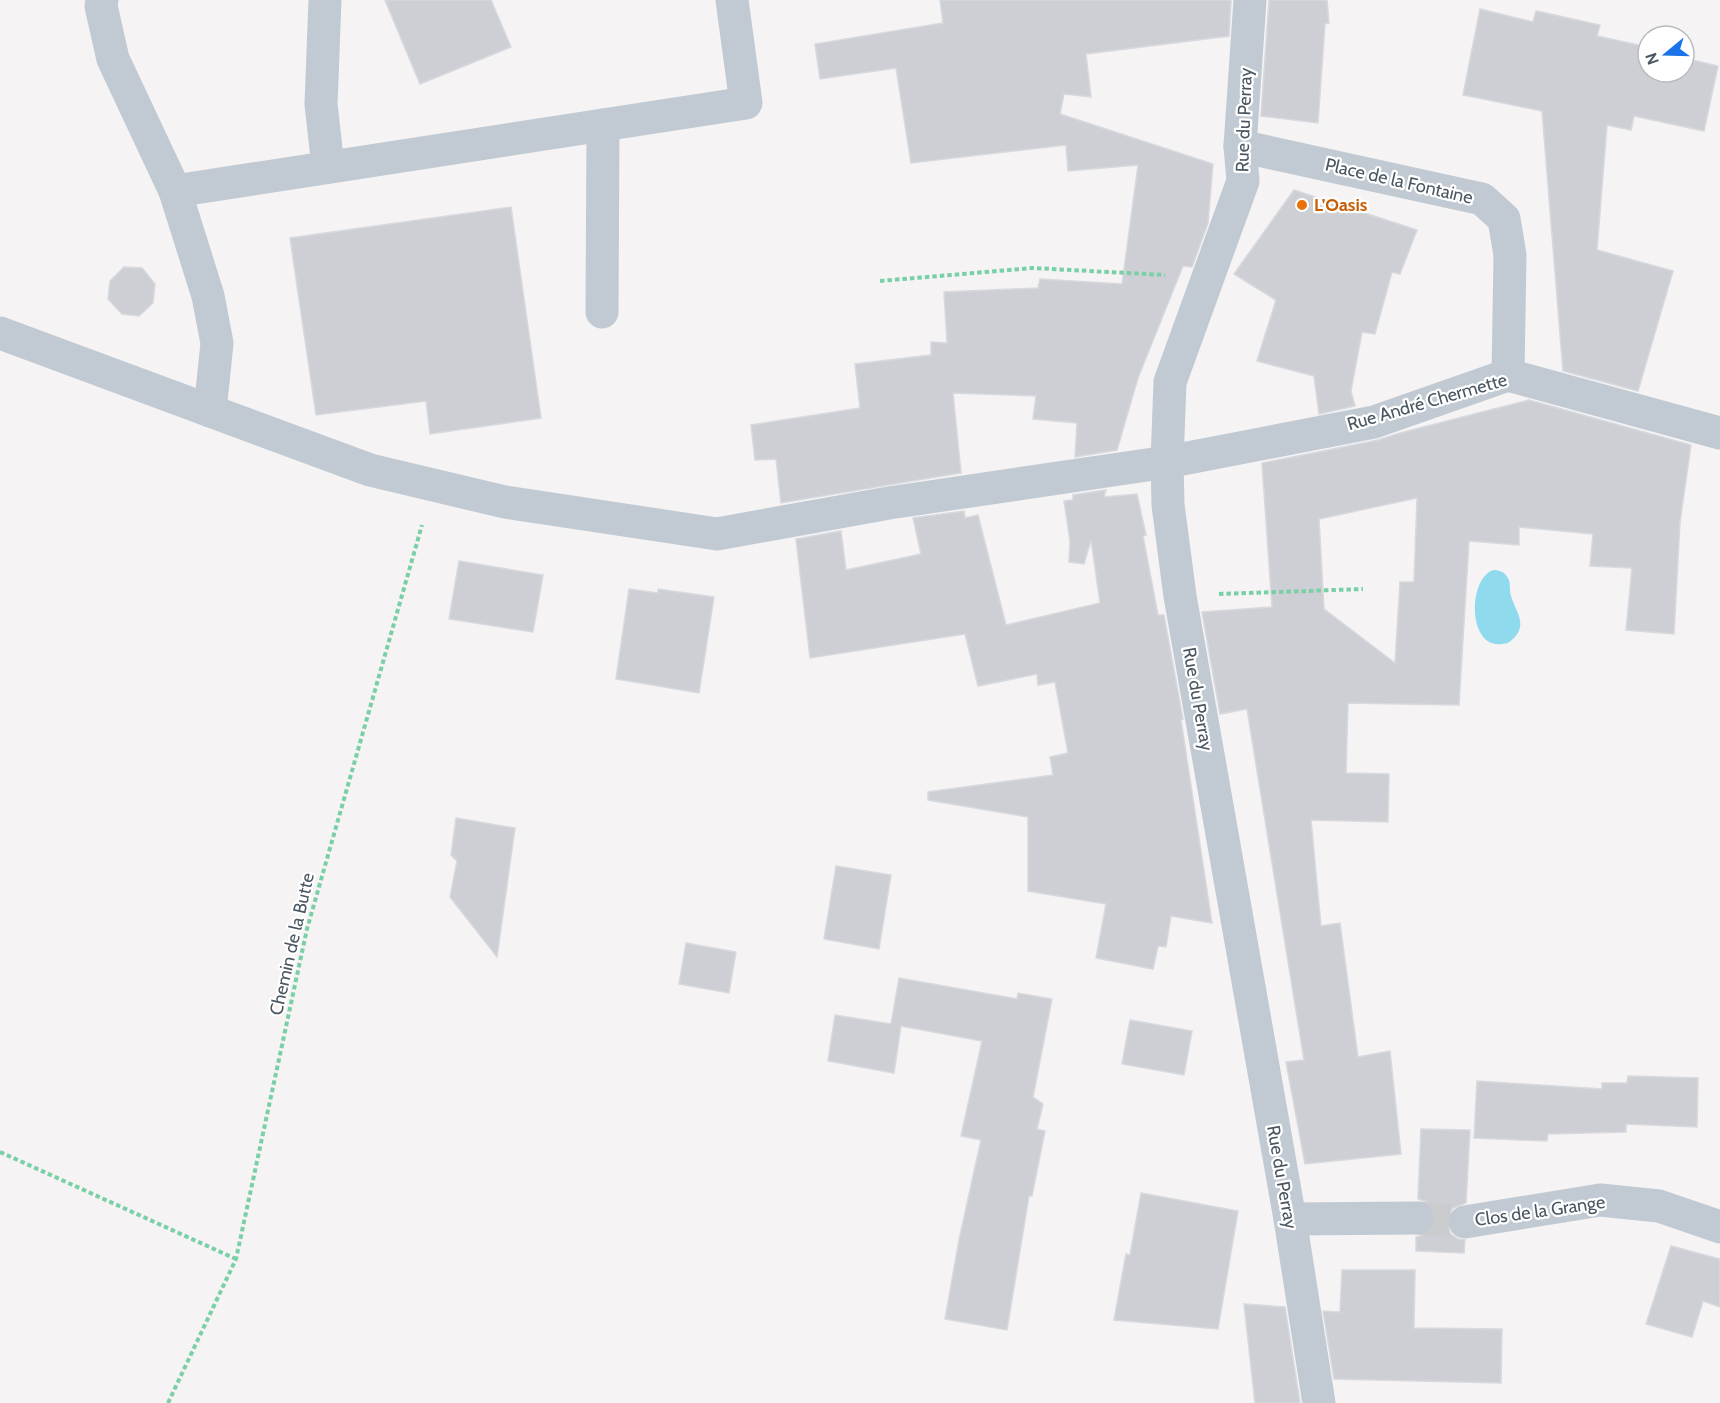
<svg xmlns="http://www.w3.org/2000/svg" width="1720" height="1403" font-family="Cabin,sans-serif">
<rect width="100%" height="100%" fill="#f5f3f3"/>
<path fill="#90daee" d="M1493 570C1499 570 1505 572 1508 578 1511 583 1509 590 1511 596 1515 610 1528 624 1514 638 1511 641 1507 644 1502 644 1467 649 1468 579 1493 570Z"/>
<g fill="#cdcfd5" stroke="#d7d9de" stroke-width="1.5" fill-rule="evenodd">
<polygon points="385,0 491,0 511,47 420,84"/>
<polygon points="940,0 1231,0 1229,36 1086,54 1091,97 1064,94 1060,114 1213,164 1208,223 1192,267 1183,266 1138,378 1117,450 1075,457 1077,423 1033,419 1036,396 953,393 961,473 781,503 776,459 755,460 751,425 860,408 855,364 931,355 931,342 947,343 944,292 1038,288 1040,279 1122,284 1138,165 1068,171 1066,145 911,163 896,68 820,79 815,44 943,23"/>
<polygon points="1269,0 1327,0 1329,23 1325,24 1318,123 1261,116"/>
<polygon points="1480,9 1533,22 1536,11 1600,25 1597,36 1648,47 1648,72 1684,72 1684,58 1718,66 1704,131 1634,116 1631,130 1607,125 1597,250 1673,271 1638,391 1563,371 1542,111 1463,95"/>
<polygon points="1294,190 1417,230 1400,274 1392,272 1375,334 1362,332 1351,391 1355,406 1319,414 1314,376 1257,361 1276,300 1234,274"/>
<polygon points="511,207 541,418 430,434 426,401 316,415 290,238"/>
<polygon points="124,267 142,268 155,284 153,303 139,316 122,314 108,299 110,281"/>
<path d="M1529 400 1691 445 1680 522 1674 634 1626 630 1632 568 1590 566 1593 534 1519 527V545L1469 541 1459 705 1348 703 1346 773 1389 774 1388 822 1311 820 1321 926 1340 923 1358 1057 1390 1051 1401 1154 1305 1164 1286 1062 1304 1060 1247 709 1220 714 1202 612 1272 607 1262 463 1378 440 1400 433ZM1417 498 1414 582H1400L1395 663 1324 609 1319 519Z"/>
<polygon points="1106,490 1104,497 1137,494 1146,535 1143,536 1158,615 1164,615 1183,719 1181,720 1212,923 1171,916 1166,947 1158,946 1153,969 1096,958 1106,904 1028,891 1028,817 928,800 928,792 1053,775 1050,757 1068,753 1055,682 1038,685 1037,674 978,686 965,634 810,658 796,539 841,531 846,570 921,554 913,518 964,511 965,518 978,515 1006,625 1100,603 1091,540 1084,564 1069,562 1070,541 1064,501 1073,500 1073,495"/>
<polygon points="459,561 543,575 533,632 449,619"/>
<polygon points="629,589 658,593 658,589 714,597 699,693 616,679"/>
<polygon points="456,818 515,828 497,957 450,897 457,861 451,855"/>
<polygon points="836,866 891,875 879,949 824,939"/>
<polygon points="686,943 736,952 729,993 679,984"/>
<polygon points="899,978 1017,999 1018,993 1052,999 1033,1097 1043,1104 1037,1129 1045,1131 1032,1196 1029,1196 1007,1330 945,1319 959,1240 981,1140 961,1136 982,1041 901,1026 894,1073 828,1061 835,1015 891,1024"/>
<polygon points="1130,1020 1192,1031 1184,1075 1122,1064"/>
<polygon points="1628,1076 1698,1078 1697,1127 1626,1124 1626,1132 1548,1134 1547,1141 1474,1138 1477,1081 1602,1089 1602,1083 1627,1083"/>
<polygon points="1421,1129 1470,1130 1466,1203 1453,1208 1448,1215 1446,1224 1451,1234 1458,1239 1465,1240 1464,1253 1416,1251 1416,1237 1427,1234 1434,1227 1436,1218 1433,1208 1427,1202 1418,1199"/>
<polygon points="1141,1193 1238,1211 1218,1329 1114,1320 1126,1254 1130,1255"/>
<polygon points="1671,1246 1720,1259 1720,1307 1703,1301 1692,1337 1646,1324"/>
<polygon points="1342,1270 1415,1270 1414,1328 1502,1329 1501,1383 1334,1379 1323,1311 1340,1312"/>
<polygon points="1244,1304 1285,1307 1300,1403 1255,1403"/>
</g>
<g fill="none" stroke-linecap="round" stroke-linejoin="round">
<polyline stroke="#caccce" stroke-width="33" stroke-dasharray="33 16" stroke-linecap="butt" points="1417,1218 1465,1222"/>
<g stroke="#7ad0a6" stroke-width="4" stroke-dasharray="4.5 3" stroke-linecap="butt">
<polyline points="880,281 1033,268 1165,275"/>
<polyline points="1219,594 1363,589"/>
<polyline points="0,1152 236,1259"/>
<polyline points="168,1403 236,1259 307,929 422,525"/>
</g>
<g stroke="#c1cad2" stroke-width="33">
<polyline points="102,0 101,6 113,59 175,191"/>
<polyline points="325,0 321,104 328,167"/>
<polyline points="1250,0 1240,146 1243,181 1170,382 1167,462 1168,505 1180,596 1290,1219 1319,1403"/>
<polyline points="1240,146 1482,199 1504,219 1510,255 1508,375"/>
<polyline points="602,312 603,125"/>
<polyline points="0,333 370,470 505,502 717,534 889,503 1167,462 1374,422 1508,375 1720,433"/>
<polyline points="210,411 217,343 208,296 175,191 746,103 732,0"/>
<polyline points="1290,1219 1417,1218"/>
<polyline points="1465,1222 1600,1200 1659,1206 1720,1227"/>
</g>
</g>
<circle fill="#e8710a" stroke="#fff" stroke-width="2" cx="1302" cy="205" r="6"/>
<g text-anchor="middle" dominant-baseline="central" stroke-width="4.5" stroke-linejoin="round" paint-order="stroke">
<g font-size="18" fill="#4a5661" stroke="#fff">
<text transform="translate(1244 120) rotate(-88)">Rue du Perray</text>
<text transform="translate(1399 181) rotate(13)">Place de la Fontaine</text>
<text transform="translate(1427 402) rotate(-16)">Rue André Chermette</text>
<text transform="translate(1198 699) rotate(80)">Rue du Perray</text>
<text transform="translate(292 944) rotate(-77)">Chemin de la Butte</text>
<text transform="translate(1282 1177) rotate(80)">Rue du Perray</text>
<text transform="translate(1540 1211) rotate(-8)">Clos de la Grange</text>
</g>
<g font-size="18" font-weight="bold" fill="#c56008" stroke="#fff" text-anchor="start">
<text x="1314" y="205">L’Oasis</text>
</g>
</g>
<g transform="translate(1666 54) rotate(251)"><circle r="28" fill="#ffffff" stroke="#b7bbc0" stroke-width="1.5"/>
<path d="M0-4.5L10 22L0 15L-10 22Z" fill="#1a73e8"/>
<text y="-9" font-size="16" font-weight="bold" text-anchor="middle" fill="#4a5661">N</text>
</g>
</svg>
